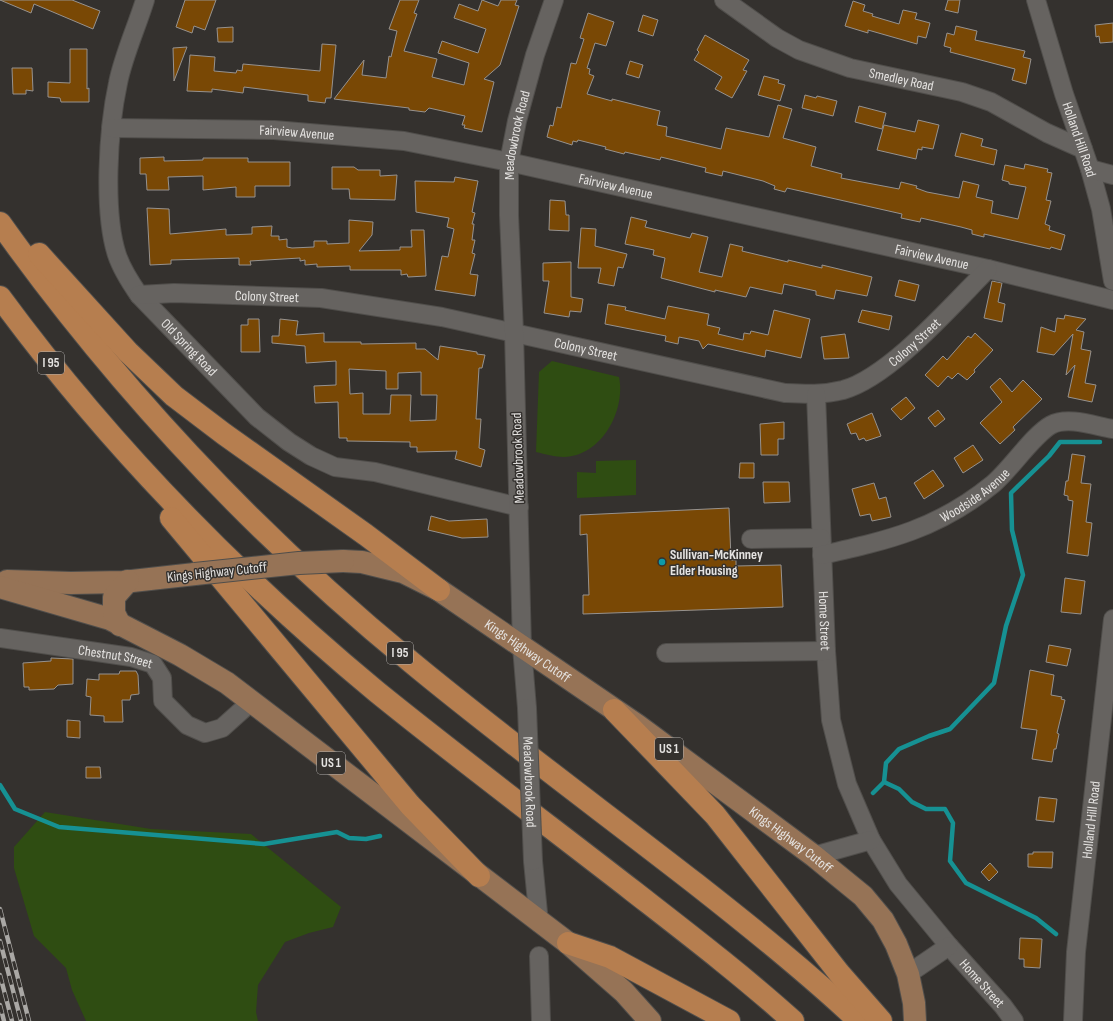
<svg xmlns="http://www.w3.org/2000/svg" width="1113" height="1021" font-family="'Sofia Sans Condensed',sans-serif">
<rect width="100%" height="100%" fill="#34312e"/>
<g fill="#2f4d12">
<path d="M552 361 619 377C626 410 602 456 564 457 555 457 545 454 536 452L539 372Z"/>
<polygon points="636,460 636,495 577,498 577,472 596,473 596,461"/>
<polygon points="45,812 151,829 251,834 341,907 333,927 309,933 285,942 258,985 256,1012 258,1021 86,1021 72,990 66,968 34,936 14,868 14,847"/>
</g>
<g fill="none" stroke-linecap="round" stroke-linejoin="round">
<g stroke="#169193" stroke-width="4.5">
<polyline points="884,782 899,789 912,802 926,809 945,809 953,823 950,861 966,883 1036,918 1056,934"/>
<polyline points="0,785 15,809 59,827 264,844 337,832 349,838 366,839 380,836"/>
<polyline points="873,793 884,782 886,763 899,749 929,736 950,729 994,683 1006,626 1023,575 1012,530 1011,493 1049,456 1060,442 1100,442"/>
</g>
</g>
<g fill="#794805" stroke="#96928f" fill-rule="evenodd">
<polygon points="0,0 72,0 100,11 93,29 34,4 31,13"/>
<polygon points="185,0 216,0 205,30 194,26 192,33 176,27"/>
<polygon points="400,0 419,0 414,13 417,14 404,51 437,59 432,77 464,85 469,63 438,53 442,41 478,53 486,29 454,18 459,4 478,11 482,0 498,6 501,0 517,0 515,5 519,6 500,65 484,79 494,82 482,132 464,128 465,125 462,125 465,116 429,108 425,112 409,110 409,108 334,99 364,60 362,75 386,78 389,56 391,57 397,31 389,29"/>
<polygon points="948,0 960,0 958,13 945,10"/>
<polygon points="853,1 865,5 863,11 873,14 872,16 899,24 903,10 917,13 915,19 930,23 926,38 918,36 917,44 868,30 868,33 845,26"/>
<polygon points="588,13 614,22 606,46 595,43 587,68 590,69 589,74 594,76 587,94 612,101 612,99 660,111 657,125 667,127 666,136 721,149 726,128 769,137 778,105 792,109 783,138 816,147 811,166 842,174 841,178 899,189 901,182 917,186 916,188 927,192 959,198 963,181 979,185 976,197 993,201 991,213 1018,219 1026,187 1009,184 1009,182 1002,180 1005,165 1024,169 1025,164 1048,169 1047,172 1052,173 1046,200 1051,201 1045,224 1050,226 1049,230 1065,235 1061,250 1051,247 1050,249 984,234 984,237 972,234 972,230 961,227 921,218 920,222 901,218 902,214 787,188 785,192 774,189 775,186 763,181 723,171 722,176 705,172 706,168 661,157 660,160 625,152 624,154 605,149 606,147 578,140 577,142 573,141 572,145 547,137 550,125 553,126 557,107 561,108 571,63 576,64 584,39 580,38"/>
<polygon points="643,15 658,20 653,36 638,31"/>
<polygon points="1113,23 1113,42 1100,43 1099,36 1096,37 1095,25"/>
<polygon points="956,26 977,31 975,40 1025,51 1023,57 1031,59 1026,84 1012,80 1015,69 950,52 951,48 944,46 947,33 954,35"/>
<polygon points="233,27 233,42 218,42 217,28"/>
<polygon points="705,35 749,60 743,70 747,71 732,98 715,89 722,77 694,60 699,52 697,50"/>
<polygon points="322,44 336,45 331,98 326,98 325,103 308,101 308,95 244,87 243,93 212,89 212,92 187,91 190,55 215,57 214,71 236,73 237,70 242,71 243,64 320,71"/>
<polygon points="187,47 174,81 173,48"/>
<polygon points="70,49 87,49 87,89 89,88 89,102 61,102 60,98 48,97 48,82 70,83"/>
<polygon points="630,61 643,65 639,78 626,74"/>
<polygon points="12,68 32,68 33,91 26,90 26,94 13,94"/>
<polygon points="764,76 779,80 778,83 785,85 780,101 758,95"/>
<polygon points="805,95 816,98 817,96 837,101 833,116 802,108"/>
<polygon points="859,106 886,113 882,129 855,122"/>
<polygon points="918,120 939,125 933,149 922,147 922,150 918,149 916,159 877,150 884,125 915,132"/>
<polygon points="961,133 983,139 981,146 997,150 994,165 955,156"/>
<polygon points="164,157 164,161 203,160 203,158 248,158 248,162 290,162 290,186 255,186 255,197 236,197 236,187 203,190 203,176 168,177 169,190 147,190 146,174 140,174 140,158"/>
<polygon points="332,167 354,167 358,170 380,170 380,176 397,175 395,200 350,199 349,189 332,189"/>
<polygon points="455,177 478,181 472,212 475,213 472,224 474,224 472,240 475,240 472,253 475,254 470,274 478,275 475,296 435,290 442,256 448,257 454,229 447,227 449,218 416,212 415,181 454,182"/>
<polygon points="550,200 565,201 566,215 569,215 569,231 549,230"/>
<polygon points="147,208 169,209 170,234 226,229 226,235 252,234 252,227 272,226 271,236 279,236 279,240 287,239 287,247 292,248 314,247 314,241 327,241 327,244 349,243 349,220 373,222 372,235 359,251 400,250 400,247 412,247 411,230 424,230 426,276 408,277 407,274 401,275 401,270 350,270 350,266 317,267 317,264 305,265 305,260 300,261 300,258 250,261 251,265 239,265 239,258 171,260 171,264 150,265"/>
<polygon points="631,217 647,221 645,227 690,238 692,233 708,237 699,272 722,277 730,244 743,247 742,251 788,262 788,260 822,268 822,265 872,277 867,296 836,290 834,299 816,295 816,291 784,284 782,294 750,287 746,297 715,290 715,292 661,278 665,258 653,255 654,250 625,244"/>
<polygon points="581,228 596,229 595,246 627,254 623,268 618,267 614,286 598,283 601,268 578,268"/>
<polygon points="571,262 571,297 583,299 581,312 570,311 569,317 544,313 549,281 543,281 543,263"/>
<polygon points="899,280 919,285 915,301 895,296"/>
<polygon points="992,281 1002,283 998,302 1005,304 1002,322 984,318"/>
<polygon points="608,304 626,307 625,310 665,319 668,306 709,314 707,325 720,328 718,334 743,340 744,333 750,334 751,331 768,335 774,310 810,319 801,358 766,350 765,357 708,344 703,349 699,341 679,337 678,344 665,341 666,336 605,324"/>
<polygon points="862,310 892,316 889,330 858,322"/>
<polygon points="1065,315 1086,319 1076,330 1084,332 1081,349 1091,351 1085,383 1096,385 1092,402 1068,397 1075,365 1066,375 1073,334 1054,355 1037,352 1041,327 1055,332 1057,318 1064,319"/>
<polygon points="248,319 259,319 260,352 241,352 241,325 248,325"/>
<path d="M280 319 298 321 296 335 324 333V342H361V344L416 343V349H425L438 360 440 346 477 352V354L485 355 482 368H479L476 419H481L479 448 485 450 481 467 455 459 457 451 417 452V447H410V442L347 441V438H339L338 402 315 403 314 386 336 385V361L306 363 305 346 272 343V336H279ZM349 369 386 371V389H398V373L421 372V395H437L436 420 410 421 411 395H391L390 414H363V393L350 394Z"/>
<polygon points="975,333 993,350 974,370 975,372 967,380 958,373 952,379 948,376 938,387 925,375 943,356 947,360 968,336 971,338"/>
<polygon points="845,334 849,358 824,359 821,337"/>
<polygon points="1000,378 1012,392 1023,380 1042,399 1013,427 1015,430 1000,444 980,423 1002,402 990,387"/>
<polygon points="906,397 915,408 901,420 891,409"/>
<polygon points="938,410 945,419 935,427 928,418"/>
<polygon points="872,413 881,436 866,441 864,438 859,440 856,433 851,434 847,424"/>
<polygon points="784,422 784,439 778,439 778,455 761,455 760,424"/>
<polygon points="973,445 983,460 963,473 954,458"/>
<polygon points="1072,454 1085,456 1081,483 1091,484 1086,522 1092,523 1088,556 1067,553 1073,501 1068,500 1068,496 1064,495 1066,481 1068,481"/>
<polygon points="740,463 754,463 754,478 739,478"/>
<polygon points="933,470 944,486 924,499 914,483"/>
<polygon points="763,482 789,482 790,502 764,503"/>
<polygon points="874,483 879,499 886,497 891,517 872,521 870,514 860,516 852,489"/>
<polygon points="729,508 731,560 736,560 736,566 781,565 783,607 583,614 583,595 589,595 587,534 580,535 580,515"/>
<polygon points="431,516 449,521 487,519 488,537 462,538 428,530"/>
<polygon points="1065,578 1085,581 1081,614 1061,612"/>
<polygon points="1049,645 1071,649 1067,666 1046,662"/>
<polygon points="51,658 73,659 73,684 58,685 54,689 29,690 29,687 24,687 23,663 51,661"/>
<polygon points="1030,670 1054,675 1051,695 1062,697 1061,699 1065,700 1057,733 1059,734 1056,749 1054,749 1052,762 1032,759 1037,730 1021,728"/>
<polygon points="120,671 136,671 138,675 139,694 131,695 130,700 122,700 123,722 104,722 104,716 90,715 91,697 86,696 87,679 99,680 99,674 119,674"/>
<polygon points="67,720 80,721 80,738 67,737"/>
<polygon points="86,767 100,767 101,778 86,778"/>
<polygon points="1039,797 1057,799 1054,822 1036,820"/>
<polygon points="1033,852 1053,852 1052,868 1028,867 1028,854 1033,854"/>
<polygon points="990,863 998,872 989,881 981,872"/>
<polygon points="1020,938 1042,939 1040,968 1024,967 1024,959 1019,959"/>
</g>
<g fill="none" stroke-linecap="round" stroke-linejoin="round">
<defs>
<g id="minor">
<path id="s1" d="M145 0C137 26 123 57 118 83 108 129 103 212 117 255 122 270 130 282 139 295L257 417 289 442 311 456 335 467 375 472 519 507"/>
<path id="s2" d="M724 0 777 38 799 50 850 68 962 92 991 102 1047 133 1083 149"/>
<path id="s3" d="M1036 0 1064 94 1090 169 1101 209 1113 281"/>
<path id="s4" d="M111 128 274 130 404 141 509 162 988 269 1113 300"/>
<polyline points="1090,169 1113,175"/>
<path id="s5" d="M139 295 174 293 321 298 442 317 785 393C805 394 823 395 843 390 890 377 953 304 988 269"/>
<path id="s6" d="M816 394 826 651 831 720 847 784 871 840 898 884 949 946 1003 1006 1014 1021"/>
<polyline points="751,539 821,538"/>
<path id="s7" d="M822 555C889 540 938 529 993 484 1011 469 1033 435 1051 425 1068 416 1095 426 1113 429"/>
<path id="s8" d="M0 638 131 657 153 664 162 678 163 701 187 725 205 733 222 728 251 702"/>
<polyline points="666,653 826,651"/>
<path id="s9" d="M527 708 522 647 514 332 509 215V162L517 121 535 55 554 0"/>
<polyline points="814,856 871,840"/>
<polyline points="533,861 539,923"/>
<polyline points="539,956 541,1021"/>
<polyline points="908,974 949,946"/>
<path id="s10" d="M1073 1021 1076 952 1113 619"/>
</g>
<g id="major">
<path id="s11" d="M343 561 362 562 403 572 439 590 637 725 814 856 863 896 883 920 896 944 908 974 914 1003 915 1021"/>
<polyline points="7,581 71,583 123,582 195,574"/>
<polyline points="0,587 110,619 180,655 227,683 568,943 624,992 650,1021"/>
<polyline points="120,625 114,613 114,597 128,581"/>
</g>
<g id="highway">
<path d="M0 223C117 387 256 535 411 662 504 739 601 810 696 884 752 928 807 972 859 1021"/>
<polyline points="39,254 128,352 174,396 224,434 366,535 439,590"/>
<path d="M0 297C108 444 237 576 377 692 461 760 548 825 633 891 687 933 742 975 793 1021"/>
<polyline points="171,518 410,805 479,876"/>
<polyline points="614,710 715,815 839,973 881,1021"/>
<polyline points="568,943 610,957 729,1021"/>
</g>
</defs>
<use href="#minor" stroke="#504e4b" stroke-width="20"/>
<use href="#major" stroke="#504e4b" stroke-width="24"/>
<use href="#highway" stroke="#504e4b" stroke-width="24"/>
<use href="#minor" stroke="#666360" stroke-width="18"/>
<use href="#major" stroke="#967356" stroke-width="22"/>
<use href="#highway" stroke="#b67e4f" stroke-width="22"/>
<defs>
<g id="rail">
<polyline points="0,909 29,1021"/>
<polyline points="0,941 21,1021"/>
<polyline points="0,975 12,1021"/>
<polyline points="0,1005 4,1021"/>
</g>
</defs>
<use href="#rail" stroke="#aaa8a5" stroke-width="4.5"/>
<use href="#rail" stroke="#34312e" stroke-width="3" stroke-dasharray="9" stroke-linecap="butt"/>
<defs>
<g id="minor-bridge">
<path id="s12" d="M527 708 533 861"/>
</g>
<polyline id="major-bridge" points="195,574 299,563 343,561"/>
</defs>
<use href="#minor-bridge" stroke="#504e4b" stroke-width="20" stroke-linecap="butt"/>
<use href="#major-bridge" stroke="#504e4b" stroke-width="24" stroke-linecap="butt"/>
<use href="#minor-bridge" stroke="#666360" stroke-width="18"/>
<use href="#major-bridge" stroke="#967356" stroke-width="22"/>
</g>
<circle fill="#0f9aa8" stroke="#34312e" stroke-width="1.5" cx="662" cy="562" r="4"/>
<g text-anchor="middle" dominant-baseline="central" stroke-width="3" stroke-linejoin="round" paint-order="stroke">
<g fill="#34312e" stroke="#b0aeab" stroke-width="1">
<rect x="38" y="352" width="26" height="22" rx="3"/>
<rect x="387" y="642" width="26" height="22" rx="3"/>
<rect x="655" y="738" width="28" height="22" rx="3"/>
<rect x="317" y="752" width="28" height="22" rx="3"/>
</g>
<g font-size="13" font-weight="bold" fill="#e5e3e1">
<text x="51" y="363">I 95</text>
<text x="400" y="653">I 95</text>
<text x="669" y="749">US 1</text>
<text x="331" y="763">US 1</text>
</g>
<g font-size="14" fill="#e5e3e1" stroke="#34312e">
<text stroke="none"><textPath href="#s2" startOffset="197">Smedley Road</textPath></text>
<text stroke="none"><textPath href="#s4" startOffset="186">Fairview Avenue</textPath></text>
<text stroke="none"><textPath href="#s9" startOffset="574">Meadowbrook Road</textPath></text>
<text stroke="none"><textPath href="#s3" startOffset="146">Holland Hill Road</textPath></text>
<text stroke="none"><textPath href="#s4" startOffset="510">Fairview Avenue</textPath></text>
<text stroke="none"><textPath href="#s4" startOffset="834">Fairview Avenue</textPath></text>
<text stroke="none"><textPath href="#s5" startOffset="128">Colony Street</textPath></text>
<text stroke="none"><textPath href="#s5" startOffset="801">Colony Street</textPath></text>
<text stroke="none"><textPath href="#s1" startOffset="379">Old Spring Road</textPath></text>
<text stroke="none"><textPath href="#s5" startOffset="452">Colony Street</textPath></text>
<text transform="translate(518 458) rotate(-92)">Meadowbrook Road</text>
<text stroke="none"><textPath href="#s7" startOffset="166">Woodside Avenue</textPath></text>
<text transform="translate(217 572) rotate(-6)">Kings Highway Cutoff</text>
<text stroke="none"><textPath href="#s6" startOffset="227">Home Street</textPath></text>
<text stroke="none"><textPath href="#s11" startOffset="209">Kings Highway Cutoff</textPath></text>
<text stroke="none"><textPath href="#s8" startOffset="117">Chestnut Street</textPath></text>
<text stroke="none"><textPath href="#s12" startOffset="74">Meadowbrook Road</textPath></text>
<text stroke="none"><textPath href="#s10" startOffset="202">Holland Hill Road</textPath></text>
<text stroke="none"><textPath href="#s11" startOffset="533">Kings Highway Cutoff</textPath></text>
<text stroke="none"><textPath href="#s6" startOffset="635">Home Street</textPath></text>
</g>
<g font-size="14" font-weight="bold" fill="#e5e3e1" stroke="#34312e" text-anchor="start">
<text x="670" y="554">Sullivan-McKinney<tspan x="670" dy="16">Elder Housing</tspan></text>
</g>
</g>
</svg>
